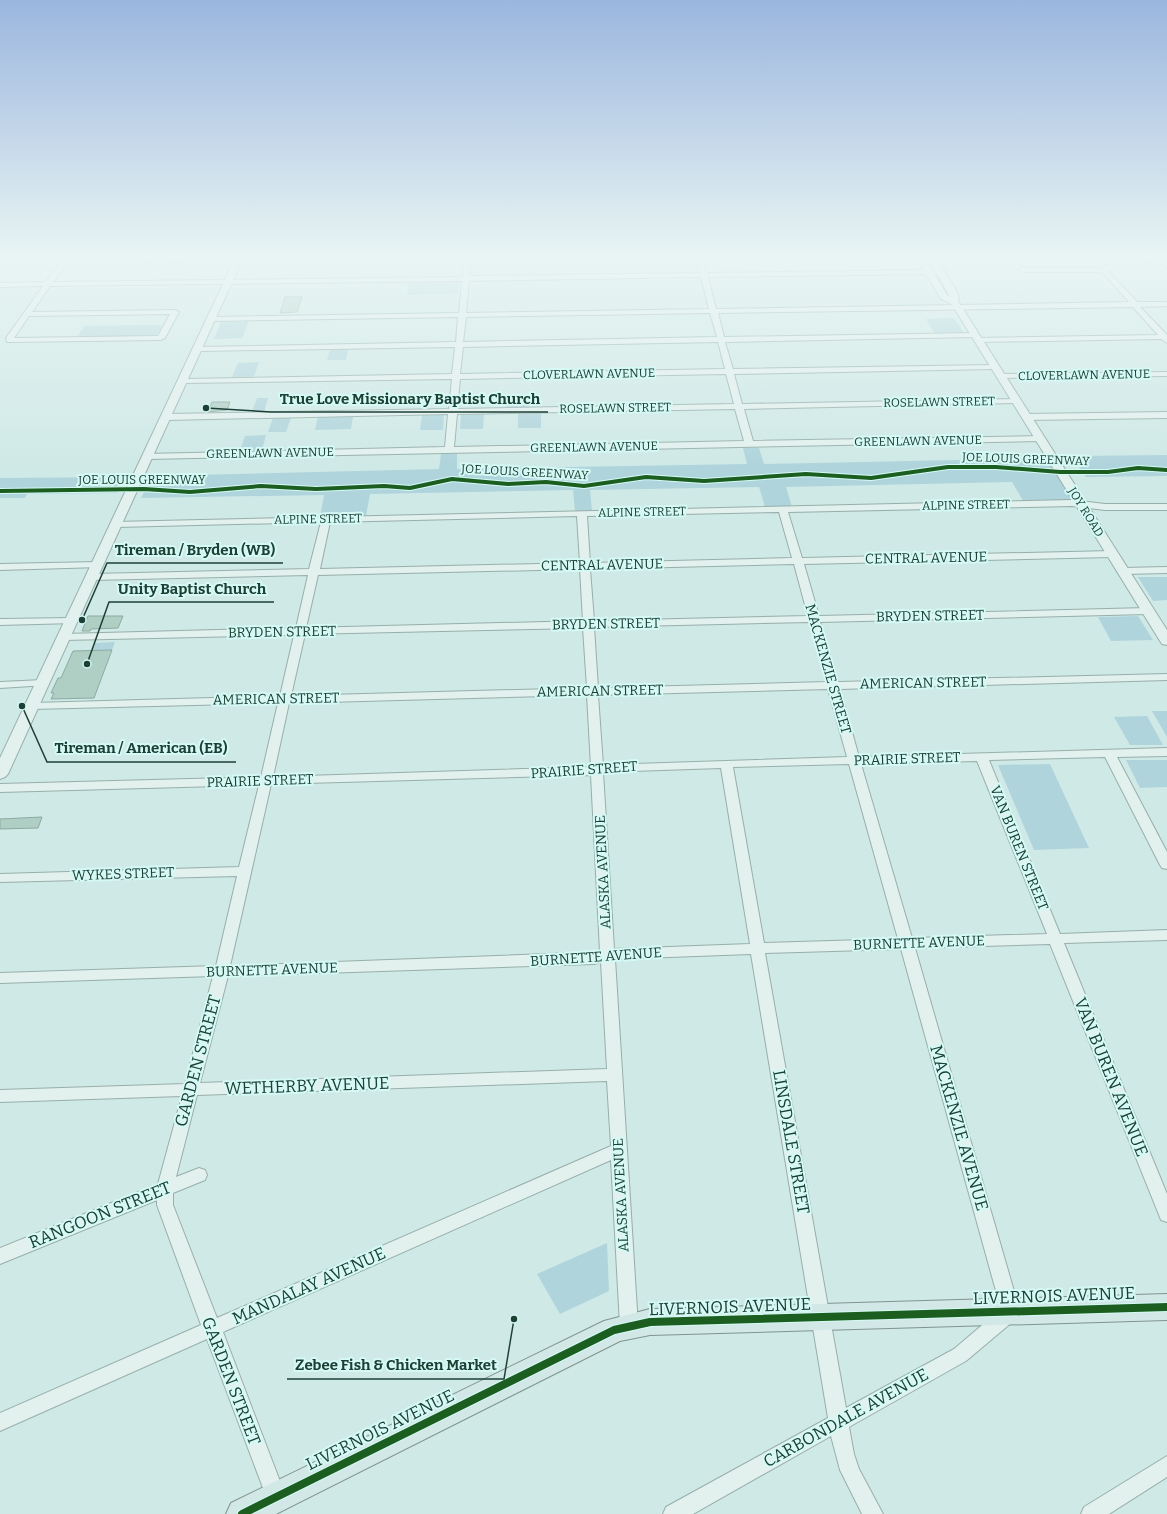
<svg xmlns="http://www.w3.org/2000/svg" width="1167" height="1514" font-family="Bitter,serif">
<rect width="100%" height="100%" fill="#cfe9e6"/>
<g fill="#b0d4dc">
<polygon points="160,257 153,269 135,269 142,258"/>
<polygon points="170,257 187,257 181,268 163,268"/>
<polygon points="459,282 458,294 407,295 409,283"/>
<polygon points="954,318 964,333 935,334 926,319"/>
<polygon points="249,321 242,338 214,339 221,322"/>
<polygon points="162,325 156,336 77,337 84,326"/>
<polygon points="330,349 348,349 346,360 327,360"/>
<polygon points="259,362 254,377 232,377 238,363"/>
<polygon points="507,394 529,394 529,407 506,408"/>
<polygon points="257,398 268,398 264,412 252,412"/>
<polygon points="541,413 541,428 518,428 518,414"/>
<polygon points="484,414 483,429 460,429 461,415"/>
<polygon points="422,415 444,415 443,430 420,430"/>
<polygon points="318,417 353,417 351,429 315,430"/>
<polygon points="273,418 291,418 286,432 268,432"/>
<polygon points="266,435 262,450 240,451 245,436"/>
<polygon points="743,448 759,448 764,464 1052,458 1080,503 1025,504 1012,482 786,487 792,507 765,507 759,487 590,490 592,511 575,511 573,490 370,494 366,516 320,517 324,495 141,498 153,476 439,469 441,454 457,454 457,469 747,464"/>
<polygon points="1167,455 1167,476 1086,477 1072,456"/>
<polygon points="127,477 118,493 27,494 25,498 0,498 0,478"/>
<polygon points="1138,577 1167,577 1167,600 1153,601"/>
<polygon points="1138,616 1153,640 1111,641 1098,617"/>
<polygon points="115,642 112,650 92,650 95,643"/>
<polygon points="1152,711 1167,711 1167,737"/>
<polygon points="1147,716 1163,745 1130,745 1114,717"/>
<polygon points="1126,760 1167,760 1167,787 1140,788"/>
<polygon points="1050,764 1089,848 1034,850 998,765"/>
<polygon points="607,1243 609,1291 560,1314 537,1274"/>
</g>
<g fill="#afcec4" stroke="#8daaa1">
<polygon points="285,297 302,297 297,312 280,313"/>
<polygon points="212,402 230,402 227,410 208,412"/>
<polygon points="88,616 123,616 118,628 91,629 90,631 82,631"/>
<polygon points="112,650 94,698 51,699 54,693 51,693 58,678 61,678 73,651"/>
<polygon points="42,817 38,828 0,829 0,819"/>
</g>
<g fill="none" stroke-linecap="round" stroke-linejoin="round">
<defs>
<g id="minor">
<path d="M0 254H195L192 256 71 257 53 282 462 277 465 254H471L469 276 700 273 695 254H701L707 273 941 270 944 272 941 274 708 277 716 309 1129 302 1102 272H1023L1016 269 1005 254H1012L1020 267 1024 268H1103L1128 254H1137L1108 271 1137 302H1167V306L1140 307 1167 335V343L1161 339 978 342 974 340 978 338 1158 335 1133 307 718 313 724 337 975 333 979 335 975 337 725 342 733 369 995 365 999 367 995 369 734 374 742 404 1016 399 1020 401 1016 403 744 409 753 441 1042 436 1043 438 1039 441 148 459 145 458V454L445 447 448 414 166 420 162 417 166 414 449 409 452 379 183 383 179 381 183 379 452 374 455 347 198 351 194 349 198 347 456 342 458 317 212 321 208 319 212 317 459 313 462 281 50 286 32 312 175 310 179 312 165 338 161 340 10 342H7L6 338 43 286 0 287V283L46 282 64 257 0 258ZM701 277 709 309 466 313 469 281ZM710 313 717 337 463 342 466 317ZM170 314 158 336 14 338 29 316ZM718 342 725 369 460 374 463 347ZM726 374 734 404 457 409 460 379ZM735 409 744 441 454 447 457 414Z"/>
<polygon points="1167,372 1167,376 1001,378 997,376 1001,374"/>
<polygon points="1167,412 1167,418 1026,420 1022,417 1026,414"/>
<path d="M1072 500 1105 504H1167V510H1105L1072 506 788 512 802 558 1112 551 1117 554 1112 557 804 564 819 616 1148 608 1153 611 1148 614 820 622 838 682 1167 674V680L840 689 859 757 1167 748V756L1117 757 1167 852V869L1162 868 1160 865 1105 757 989 760 1060 934 1167 930V940L1064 943 1167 1194V1222L1161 1220 1159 1215 1050 944 915 948 1020 1312 1017 1318 966 1361 849 1427 854 1454 859 1469 883 1514H862L840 1470 831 1436 693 1514H663L666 1507 828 1418 751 954 615 959 638 1326 635 1332 629 1334 623 1332 620 1326 611 1160 223 1332 286 1497 283 1504 276 1507 269 1504 207 1339 0 1431V1413L201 1325 157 1205V1200L0 1264V1248L158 1184 182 1096 0 1102V1090L185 1084 213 976 0 983V973L216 966 237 876 0 882V874L239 867 259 785 0 792V784L261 777 278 703 32 709 26 706 32 703 280 696 294 635 64 640 59 637 64 634 296 628 308 575 92 580 87 577 92 574 309 569 321 522 117 527 112 524 114 522ZM779 512 792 558 590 563 587 516ZM577 516 580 563 320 569 330 522ZM794 564 808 616 594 621 590 569ZM580 569 583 621 306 628 318 575ZM810 622 827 682 598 688 594 627ZM583 628 587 688 291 696 305 634ZM828 689 847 757 603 765 598 695ZM587 695 591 767 273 777 289 703ZM977 761 1047 934 912 938 861 764ZM849 764 898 939 764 943 733 767ZM721 768 750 944 614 949 603 772ZM591 775 600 952 230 966 271 784ZM901 949 1001 1309 954 1349 846 1408 765 953ZM601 962 607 1069 200 1083 228 976 594 964ZM607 1081 611 1146 217 1318 173 1205V1193L205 1180 207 1175 205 1170 199 1168 176 1177 197 1095Z"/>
<polygon points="97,562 101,563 102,565 101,567 0,570 0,564"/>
<polygon points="1167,567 1167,573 1123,574 1118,571 1123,568"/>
<polygon points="71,618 75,619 76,621 75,623 0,625 0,619"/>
<polygon points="43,680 47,681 49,683 47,685 0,688 0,682"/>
<polygon points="1167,1456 1167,1477 1109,1514 1081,1514 1084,1507"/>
</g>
<g id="tertiary">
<polygon points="237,254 245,254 8,774 5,777 0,779 0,758"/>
<polygon points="914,254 922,254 947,295 950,297 926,254 934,254 957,292 959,297 958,301 1167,630 1167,645 1162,644 1160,641 954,308 950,303 941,299"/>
<polygon points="1122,254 1138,254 1167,261 1167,267"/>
</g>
<polygon id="primary" points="1167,1294 1167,1320 650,1335 620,1341 276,1514 226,1514 231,1503 604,1321 650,1309"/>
</defs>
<use href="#minor" stroke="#97afaa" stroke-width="2"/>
<use href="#tertiary" stroke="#97afaa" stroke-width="2"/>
<use href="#primary" stroke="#7f948f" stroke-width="2"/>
<use href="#minor" fill="#e2f0ee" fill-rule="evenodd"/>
<use href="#tertiary" fill="#e2f0ee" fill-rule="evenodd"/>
<use href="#primary" fill="#d2e8e6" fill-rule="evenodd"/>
<defs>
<polyline id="cycleway-far1" points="0,491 144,489 190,492 261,486 316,489 384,486 410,488 452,479 508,484 546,482 584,486 646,477 704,481 806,474 871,478 948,467 996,467 1060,472 1108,472 1138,468 1167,470"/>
<polyline id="cycleway" points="242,1514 614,1330 650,1322 1167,1307"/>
</defs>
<use href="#cycleway-far1" stroke="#d5faf6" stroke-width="6"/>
<use href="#cycleway" stroke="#d5faf6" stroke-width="10"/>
<use href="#cycleway-far1" stroke="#1b5e20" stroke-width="4"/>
<use href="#cycleway" stroke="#1b5e20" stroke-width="8"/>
</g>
<linearGradient id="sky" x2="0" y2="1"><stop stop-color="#9bb6de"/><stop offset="0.55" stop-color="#e9f5f4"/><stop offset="1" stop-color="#e9f5f4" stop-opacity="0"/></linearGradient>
<rect width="1167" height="466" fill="url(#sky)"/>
<g text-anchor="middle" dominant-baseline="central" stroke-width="4" stroke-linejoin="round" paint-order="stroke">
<g font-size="12" fill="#1d4034" stroke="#d5faf6">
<text transform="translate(589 374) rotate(-1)">CLOVERLAWN AVENUE</text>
<text transform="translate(1084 375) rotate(-1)">CLOVERLAWN AVENUE</text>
<text transform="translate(939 402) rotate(-1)">ROSELAWN STREET</text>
<text transform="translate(615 408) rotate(-1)">ROSELAWN STREET</text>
<text transform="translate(918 441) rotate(-1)">GREENLAWN AVENUE</text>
<text transform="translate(594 447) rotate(-1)">GREENLAWN AVENUE</text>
<text transform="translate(270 453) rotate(-1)">GREENLAWN AVENUE</text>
<text transform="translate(1026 459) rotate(2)">JOE LOUIS GREENWAY</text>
<text transform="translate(525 472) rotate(3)">JOE LOUIS GREENWAY</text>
<text x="142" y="480">JOE LOUIS GREENWAY</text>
<text transform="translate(966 505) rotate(-1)">ALPINE STREET</text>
<text transform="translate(642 512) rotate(-1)">ALPINE STREET</text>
<text transform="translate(1086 512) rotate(58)">JOY ROAD</text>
<text transform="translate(318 519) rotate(-1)">ALPINE STREET</text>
</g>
<g font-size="14" fill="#1d4034" stroke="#d5faf6">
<text transform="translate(926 558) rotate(-1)">CENTRAL AVENUE</text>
<text transform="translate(602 565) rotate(-1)">CENTRAL AVENUE</text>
<text transform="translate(930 616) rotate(-1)">BRYDEN STREET</text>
<text transform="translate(606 624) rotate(-1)">BRYDEN STREET</text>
<text transform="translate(282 632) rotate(-1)">BRYDEN STREET</text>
<text transform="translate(828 669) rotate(74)">MACKENZIE STREET</text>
<text transform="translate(923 683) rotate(-1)">AMERICAN STREET</text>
<text transform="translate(600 691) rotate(-1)">AMERICAN STREET</text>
<text transform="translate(276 699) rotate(-1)">AMERICAN STREET</text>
<text transform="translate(907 759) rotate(-2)">PRAIRIE STREET</text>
<text transform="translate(584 770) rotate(-4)">PRAIRIE STREET</text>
<text transform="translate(260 781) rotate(-2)">PRAIRIE STREET</text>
<text transform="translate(1019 848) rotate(68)">VAN BUREN STREET</text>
<text transform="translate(603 872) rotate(-93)">ALASKA AVENUE</text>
<text transform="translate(123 874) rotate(-2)">WYKES STREET</text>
<text transform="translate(919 943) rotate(-2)">BURNETTE AVENUE</text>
<text transform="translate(596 957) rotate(-4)">BURNETTE AVENUE</text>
<text transform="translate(272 970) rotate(-2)">BURNETTE AVENUE</text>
<text transform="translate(621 1195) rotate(-93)">ALASKA AVENUE</text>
</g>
<g font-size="17" fill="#1d4034" stroke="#d5faf6">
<text transform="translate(198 1061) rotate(-75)">GARDEN STREET</text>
<text transform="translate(1111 1077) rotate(68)">VAN BUREN AVENUE</text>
<text transform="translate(307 1086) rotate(-2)">WETHERBY AVENUE</text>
<text transform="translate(959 1128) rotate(74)">MACKENZIE AVENUE</text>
<text transform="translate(791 1142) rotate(80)">LINSDALE STREET</text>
<text transform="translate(100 1215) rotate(-22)">RANGOON STREET</text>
<text transform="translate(309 1286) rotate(-24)">MANDALAY AVENUE</text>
<text transform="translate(1054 1296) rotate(-2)">LIVERNOIS AVENUE</text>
<text transform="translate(730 1307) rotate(-2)">LIVERNOIS AVENUE</text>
<text transform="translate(231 1381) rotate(69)">GARDEN STREET</text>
<text transform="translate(846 1418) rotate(-29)">CARBONDALE AVENUE</text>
<text transform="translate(380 1430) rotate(-26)">LIVERNOIS AVENUE</text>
</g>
</g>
<path fill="none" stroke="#1d4034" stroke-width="1.5" d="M206 408L271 412H548M82 620L107 563H283M87 664L109 602H274M22 706L47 762H236M514 1319L504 1379H287"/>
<g fill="#1d4034" stroke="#d5faf6" stroke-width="1.5">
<circle cx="206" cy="408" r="4"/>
<circle cx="82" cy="620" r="4"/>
<circle cx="87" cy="664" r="4"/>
<circle cx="22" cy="706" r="4"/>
<circle cx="514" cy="1319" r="4"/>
</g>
<g font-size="15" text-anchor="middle" font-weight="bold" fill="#1d4034" stroke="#d5faf6" stroke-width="4" stroke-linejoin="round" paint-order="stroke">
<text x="410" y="404">True Love Missionary Baptist Church</text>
<text x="195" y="555">Tireman / Bryden (WB)</text>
<text x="192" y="594">Unity Baptist Church</text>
<text x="141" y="753">Tireman / American (EB)</text>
<text x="396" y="1370">Zebee Fish &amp; Chicken Market</text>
</g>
</svg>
